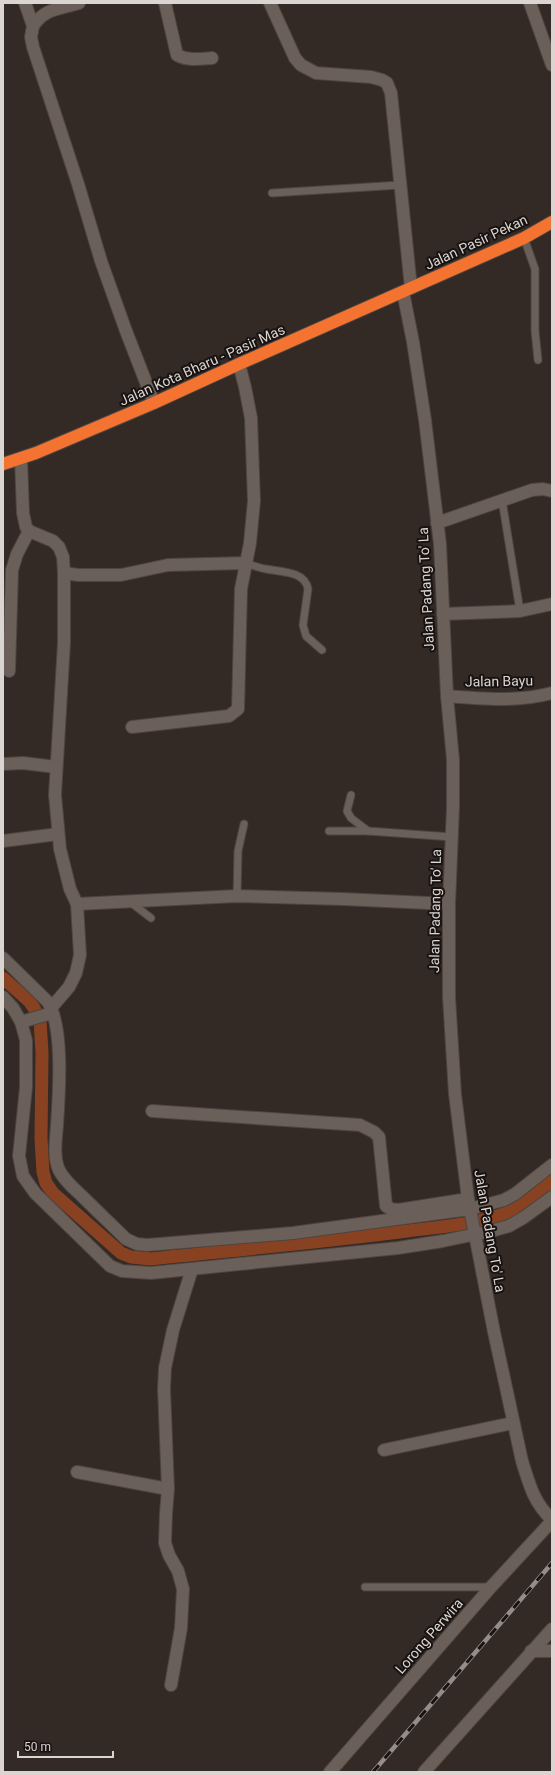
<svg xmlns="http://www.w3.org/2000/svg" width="555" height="1775" font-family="Roboto,sans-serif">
<rect width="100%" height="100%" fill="#332925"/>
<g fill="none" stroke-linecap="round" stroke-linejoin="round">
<path stroke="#884221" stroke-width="13" d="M3 978 29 1001 34 1008 40 1021 42 1052 41 1139 43 1172 46 1183 53 1193 121 1253 131 1257 151 1259C236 1250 322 1242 407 1231 439 1227 484 1224 513 1210 528 1203 540 1191 552 1181"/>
<defs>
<g id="lane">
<polyline points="272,193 400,185"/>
<polyline points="524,238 535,269 535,331 538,360"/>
<polyline points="502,500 520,611"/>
<path d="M245 563C252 565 259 568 266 569 281 572 305 571 308 589L303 625 306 636 322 650"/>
<polyline points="351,795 347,811 351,818 368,831"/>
<polyline points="329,831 368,831 452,837"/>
<polyline points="237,896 238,851 244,824"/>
<polyline points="130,902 151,918"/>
<polyline points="365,1587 491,1587"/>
</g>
<g id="street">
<polyline points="25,3 33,26 31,37 33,47 78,184 101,261 126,331 154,403"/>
<path d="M165 3 177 55C188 61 200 59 212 58"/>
<polyline points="270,3 295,58 301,65 316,73 371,77 382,80 387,83 391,93 411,288"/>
<polyline points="530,3 552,65"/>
<path d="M33 26C45 8 60 9 79 3"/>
<path d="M403 292 413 342 425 420 440 544 447 696 453 760V807L449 904V997L455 1094 468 1199 494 1332 522 1461C530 1486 533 1501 552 1520"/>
<polyline points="21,459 23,513 26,527 29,531 53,541 59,547 63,557 64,573 64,643 55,795 60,849 70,889 77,904 80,955 76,973 69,987 51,1008"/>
<polyline points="437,523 532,490 543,489 552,491"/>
<polyline points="64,573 78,575 121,575 168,565 245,563"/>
<polyline points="443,614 520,611 552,604"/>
<polyline points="9,671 12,570 17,554 29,531"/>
<path d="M447 696C482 699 518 702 552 693"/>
<polyline points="132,727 229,716 238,709 241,589 250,543 254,501 251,418 245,387 239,364"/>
<polyline points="3,764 23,763 56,767"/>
<polyline points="3,841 58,834"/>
<polyline points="77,904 237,896 343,899 449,904"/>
<path d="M3 958 48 1002C64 1028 59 1094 57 1125 56 1139 53 1157 59 1170 65 1182 76 1190 85 1199 99 1213 113 1226 126 1239L137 1244 147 1245 293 1233 470 1209 504 1200 515 1194 552 1165"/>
<polyline points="3,997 13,1008 21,1022 26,1040 26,1087 19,1156 23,1176 35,1193 110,1266 122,1271 151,1273 398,1248 443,1241 491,1231 509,1226 523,1218 552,1197"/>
<polyline points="21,1022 52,1013"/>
<polyline points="152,1111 360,1125 374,1132 379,1137 386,1206 391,1209 398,1210 468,1199"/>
<polyline points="384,1450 513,1423"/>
<polyline points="77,1472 168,1489"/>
<polyline points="531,1651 552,1651"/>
<polyline points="171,1685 181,1628 183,1589 178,1571 169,1555 165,1543 166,1513 168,1489 164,1389 165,1368 173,1330 192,1269"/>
<polyline points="330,1772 491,1587 552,1521"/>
<polyline points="424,1772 552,1629"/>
</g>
<polyline id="highway" points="3,464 36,453 154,403 239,364 524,238 552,222"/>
</defs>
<use href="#lane" stroke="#4d4541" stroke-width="9"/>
<use href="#street" stroke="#4d4541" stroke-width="14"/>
<use href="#highway" stroke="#4d4541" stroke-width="14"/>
<use href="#lane" stroke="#6b5f5a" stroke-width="7"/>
<use href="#street" stroke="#6b5f5a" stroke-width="12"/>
<use href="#highway" stroke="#f57331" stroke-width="12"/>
<defs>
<polyline id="rail" points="373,1772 552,1563"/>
</defs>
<use href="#rail" stroke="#948d89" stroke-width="4.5"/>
<use href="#rail" stroke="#181311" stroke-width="3" stroke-dasharray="9" stroke-linecap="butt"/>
</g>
<g text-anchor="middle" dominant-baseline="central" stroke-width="4" stroke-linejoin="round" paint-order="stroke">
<g font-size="14" fill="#dbd5d2" stroke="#181311">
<text transform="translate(476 242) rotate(-25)">Jalan Pasir Pekan</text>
<text transform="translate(202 365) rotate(-24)">Jalan Kota Bharu - Pasir Mas</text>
<text transform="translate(426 589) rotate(-93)">Jalan Padang To' La</text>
<text transform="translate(499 681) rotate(-1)">Jalan Bayu</text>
<text transform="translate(435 911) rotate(-89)">Jalan Padang To' La</text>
<text transform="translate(490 1231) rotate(80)">Jalan Padang To' La</text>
<text transform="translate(429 1636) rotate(-49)">Lorong Perwira</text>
</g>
</g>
<rect width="555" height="1775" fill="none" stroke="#dbd5d2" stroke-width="8"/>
<path d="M18 1751v6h95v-6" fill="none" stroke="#dbd5d2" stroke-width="2"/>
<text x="24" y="1751" font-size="12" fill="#dbd5d2" stroke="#181311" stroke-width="3" paint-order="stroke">50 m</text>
</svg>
